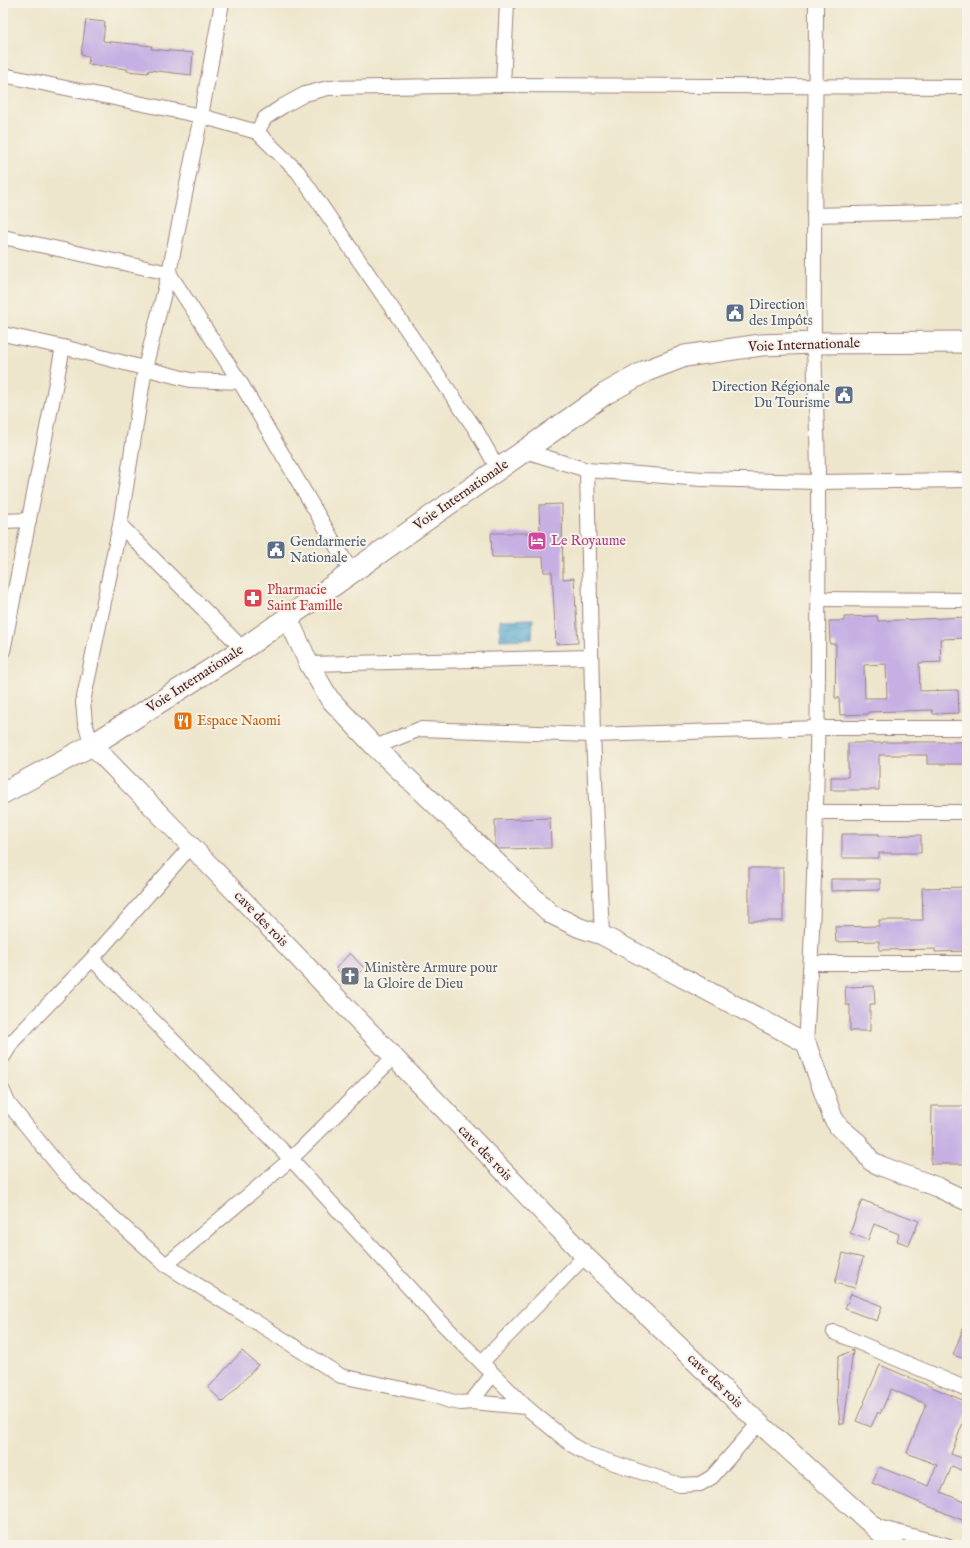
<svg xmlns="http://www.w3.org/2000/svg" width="970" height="1548" font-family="'IM FELL English',serif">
<defs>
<pattern id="water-waves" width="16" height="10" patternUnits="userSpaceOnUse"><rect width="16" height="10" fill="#51a6cd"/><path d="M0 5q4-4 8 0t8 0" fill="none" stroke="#4587a7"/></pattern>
</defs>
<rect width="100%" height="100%" fill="#f7f3e8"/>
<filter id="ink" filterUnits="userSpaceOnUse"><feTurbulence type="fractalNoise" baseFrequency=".025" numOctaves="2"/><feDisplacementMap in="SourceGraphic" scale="8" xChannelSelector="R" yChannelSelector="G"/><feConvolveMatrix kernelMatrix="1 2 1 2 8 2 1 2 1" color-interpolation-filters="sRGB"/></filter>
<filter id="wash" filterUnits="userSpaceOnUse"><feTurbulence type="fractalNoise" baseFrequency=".012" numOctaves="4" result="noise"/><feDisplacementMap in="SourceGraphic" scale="16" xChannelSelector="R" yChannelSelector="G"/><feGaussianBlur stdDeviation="0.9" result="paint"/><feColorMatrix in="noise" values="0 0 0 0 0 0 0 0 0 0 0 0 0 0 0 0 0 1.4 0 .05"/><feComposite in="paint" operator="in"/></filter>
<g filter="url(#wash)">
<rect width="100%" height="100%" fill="#eee6cc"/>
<polygon fill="url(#water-waves)" stroke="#4e627c" points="533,619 532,639 500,640 500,620"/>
<g id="blocks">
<g fill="#c5afe3" fill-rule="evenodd">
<polygon points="86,20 105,22 103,41 152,46 151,49 193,53 191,75 149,70 148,73 127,71 127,69 88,64 89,56 81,55"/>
<polygon points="562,504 563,579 574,578 578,643 556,644 552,572 544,572 543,557 492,557 491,533 540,533 539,505"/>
<path d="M877 616 878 621 967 617V638L940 639 941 662 919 663 920 691 958 690 959 713 933 714 932 710 868 712V714L840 715 839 698H835L836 644H830L829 621H844V617ZM886 664 887 698H865L864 665Z"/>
<polygon points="883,742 967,742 967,764 927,764 927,755 879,755 879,790 831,790 831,777 848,777 848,743 883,743"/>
<polygon points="550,818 551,848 498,849 495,846 495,820"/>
<polygon points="842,834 879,834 879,836 921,835 921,853 879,853 879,858 842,858"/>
<rect x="749" y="868" width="34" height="53"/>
<polygon points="831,879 880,879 880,890 831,891"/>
<polygon points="967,887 967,951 935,952 935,949 879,950 879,941 836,942 835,927 879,926 879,920 923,920 922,888"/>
<polygon points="350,953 364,968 349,984 336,968"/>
<polygon points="874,986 875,1004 870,1004 870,1031 850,1031 850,1005 846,1005 845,987"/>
<polygon points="932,1106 966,1106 965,1164 931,1164"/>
<polygon points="862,1200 919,1221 909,1245 897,1241 899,1234 874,1224 868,1240 850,1233"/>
<polygon points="843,1253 863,1258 855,1288 835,1283"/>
<polygon points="851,1294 882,1306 877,1321 845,1309"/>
<polygon points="966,1321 967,1321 967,1360 953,1355"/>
<polygon points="853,1350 844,1424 840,1424 837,1396 838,1357"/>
<polygon points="242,1351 258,1365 223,1402 208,1388"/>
<polygon points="880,1365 967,1402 967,1412 951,1454 967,1460 967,1473 952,1466 941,1492 967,1503 967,1522 872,1483 879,1467 928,1486 937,1465 907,1453 926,1404 891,1389 880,1414 878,1412 871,1427 856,1421"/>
</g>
</g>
</g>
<g filter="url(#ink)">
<use href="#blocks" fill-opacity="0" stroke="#9c827c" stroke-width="1"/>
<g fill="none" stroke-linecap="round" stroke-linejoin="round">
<defs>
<g id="street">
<polyline points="3,75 201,116 257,132 298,172 476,430 498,469"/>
<polyline points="503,85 507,3"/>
<polyline points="257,132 265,118 283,106 305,94 328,88 503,85 967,87"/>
<polyline points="814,215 967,211"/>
<polyline points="3,237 169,273 240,382 352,573"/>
<polyline points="3,334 63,347 190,380 240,382"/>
<polyline points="525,451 587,470 702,479 818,482 967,480"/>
<polyline points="587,470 593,735 602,935"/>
<polyline points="3,521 29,520"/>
<polyline points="120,525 243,649"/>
<polyline points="818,599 967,600"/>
<polyline points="3,651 63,347"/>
<polyline points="309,664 591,657"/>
<polyline points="92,745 85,723 83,702 120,525 145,368 169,273 201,116 222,3"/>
<polyline points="375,747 420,729 593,735 818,728 967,728"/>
<polyline points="817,812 967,812"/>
<polyline points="92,959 291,1159 435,1316 526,1407 572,1445 587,1454 680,1485 700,1484 712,1477 759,1423"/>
<polyline points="811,963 967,963"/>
<path d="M806 1043C818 856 819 670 818 484 818 437 815 390 814 343 813 229 816 116 816 3"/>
<polyline points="3,1057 13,1041 92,959 191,846"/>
<polyline points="3,1091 8,1103 67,1176 166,1265 341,1376 432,1395 450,1401 461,1403 471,1402 526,1407"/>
<polyline points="166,1265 291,1159 394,1057"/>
<polyline points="834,1332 967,1389"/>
<polyline points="482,1362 585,1256"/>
<polyline points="471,1402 493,1374"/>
<polyline points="874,1526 946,1545"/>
</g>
<g id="secondary">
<polyline points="288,618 309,664 329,698 375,747 551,914 580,928 602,935 806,1043 833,1118 839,1127 858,1143 871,1161 881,1166 937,1187 967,1201"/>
<polyline points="92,745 191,846 585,1256 759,1423 894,1545"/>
</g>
<polyline id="primary" points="3,793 92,745 243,649 605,394 646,371 685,356 761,345 814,343 967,342"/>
</defs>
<use href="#street" stroke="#9c827c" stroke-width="16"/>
<use href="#secondary" stroke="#9c827c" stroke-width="21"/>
<use href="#primary" stroke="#9c827c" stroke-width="23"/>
<use href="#street" stroke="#fff" stroke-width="14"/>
<use href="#secondary" stroke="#fff" stroke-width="19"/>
<use href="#primary" stroke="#fff" stroke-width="21"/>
</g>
</g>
<defs>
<symbol id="civic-square" viewBox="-11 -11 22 22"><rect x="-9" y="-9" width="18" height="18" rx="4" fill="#5c6f8a" stroke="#f7f3e8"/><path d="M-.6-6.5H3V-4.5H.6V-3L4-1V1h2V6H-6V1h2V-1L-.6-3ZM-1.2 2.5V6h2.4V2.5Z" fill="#fff"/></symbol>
<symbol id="hotel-square" viewBox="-11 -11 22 22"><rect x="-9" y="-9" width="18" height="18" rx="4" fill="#d1479c" stroke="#f7f3e8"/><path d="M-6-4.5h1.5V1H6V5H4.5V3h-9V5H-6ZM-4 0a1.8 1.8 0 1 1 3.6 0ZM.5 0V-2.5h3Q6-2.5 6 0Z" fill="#fff"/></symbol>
<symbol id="pharmacy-square" viewBox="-11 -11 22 22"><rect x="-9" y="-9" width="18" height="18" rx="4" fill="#e0444e" stroke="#f7f3e8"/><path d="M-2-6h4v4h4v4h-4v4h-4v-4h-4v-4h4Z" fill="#fff"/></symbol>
<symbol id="restaurant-square" viewBox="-11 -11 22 22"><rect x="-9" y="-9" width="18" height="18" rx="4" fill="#e8710a" stroke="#f7f3e8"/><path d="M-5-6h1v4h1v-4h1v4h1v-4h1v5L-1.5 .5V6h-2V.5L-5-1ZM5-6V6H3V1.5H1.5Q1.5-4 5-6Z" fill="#fff"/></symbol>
<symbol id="church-square" viewBox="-11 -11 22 22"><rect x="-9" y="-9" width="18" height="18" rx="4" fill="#6b7280" stroke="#f7f3e8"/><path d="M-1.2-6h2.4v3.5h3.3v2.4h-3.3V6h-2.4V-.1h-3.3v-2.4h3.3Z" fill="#fff"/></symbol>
</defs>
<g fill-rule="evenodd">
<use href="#civic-square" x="724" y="302" width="22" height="22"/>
<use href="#civic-square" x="833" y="384" width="22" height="22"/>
<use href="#hotel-square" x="526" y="530" width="22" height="22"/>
<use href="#civic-square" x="265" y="539" width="22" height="22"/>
<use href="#pharmacy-square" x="242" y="587" width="22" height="22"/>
<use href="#restaurant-square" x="172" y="710" width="22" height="22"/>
<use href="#church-square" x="339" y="965" width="22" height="22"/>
</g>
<g text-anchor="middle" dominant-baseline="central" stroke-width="4" stroke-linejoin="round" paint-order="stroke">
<g font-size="14" fill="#4e5e75" stroke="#f7f3e8" text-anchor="start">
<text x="749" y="305">Direction<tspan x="749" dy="16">des Impôts</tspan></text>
<text x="830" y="387" text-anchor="end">Direction Régionale<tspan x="830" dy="16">Du Tourisme</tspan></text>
<text x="290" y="542">Gendarmerie<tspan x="290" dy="16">Nationale</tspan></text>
</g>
<g font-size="14" fill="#4a1f2b" stroke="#f7f3e8">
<text transform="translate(804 345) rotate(-2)">Voie Internationale</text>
<text transform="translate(461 495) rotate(-35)">Voie Internationale</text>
<text transform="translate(195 679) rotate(-33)">Voie Internationale</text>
<text transform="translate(261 919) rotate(46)">cave des rois</text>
<text transform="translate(485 1153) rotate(46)">cave des rois</text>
<text transform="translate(715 1381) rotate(44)">cave des rois</text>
</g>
<g font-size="14" fill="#b23c85" stroke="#f7f3e8" text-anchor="start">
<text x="551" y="541">Le Royaume</text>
</g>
<g font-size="14" fill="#be3a42" stroke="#f7f3e8" text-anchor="start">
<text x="267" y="590">Pharmacie<tspan x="267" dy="16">Saint Famille</tspan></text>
</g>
<g font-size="14" fill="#c56008" stroke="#f7f3e8" text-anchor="start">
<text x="197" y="721">Espace Naomi</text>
</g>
<g font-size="14" fill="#5b616d" stroke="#f7f3e8" text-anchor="start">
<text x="364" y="968">Ministère Armure pour<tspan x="364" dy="16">la Gloire de Dieu</tspan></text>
</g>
</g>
<rect width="970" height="1548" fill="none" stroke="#f7f3e8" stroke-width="16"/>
</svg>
